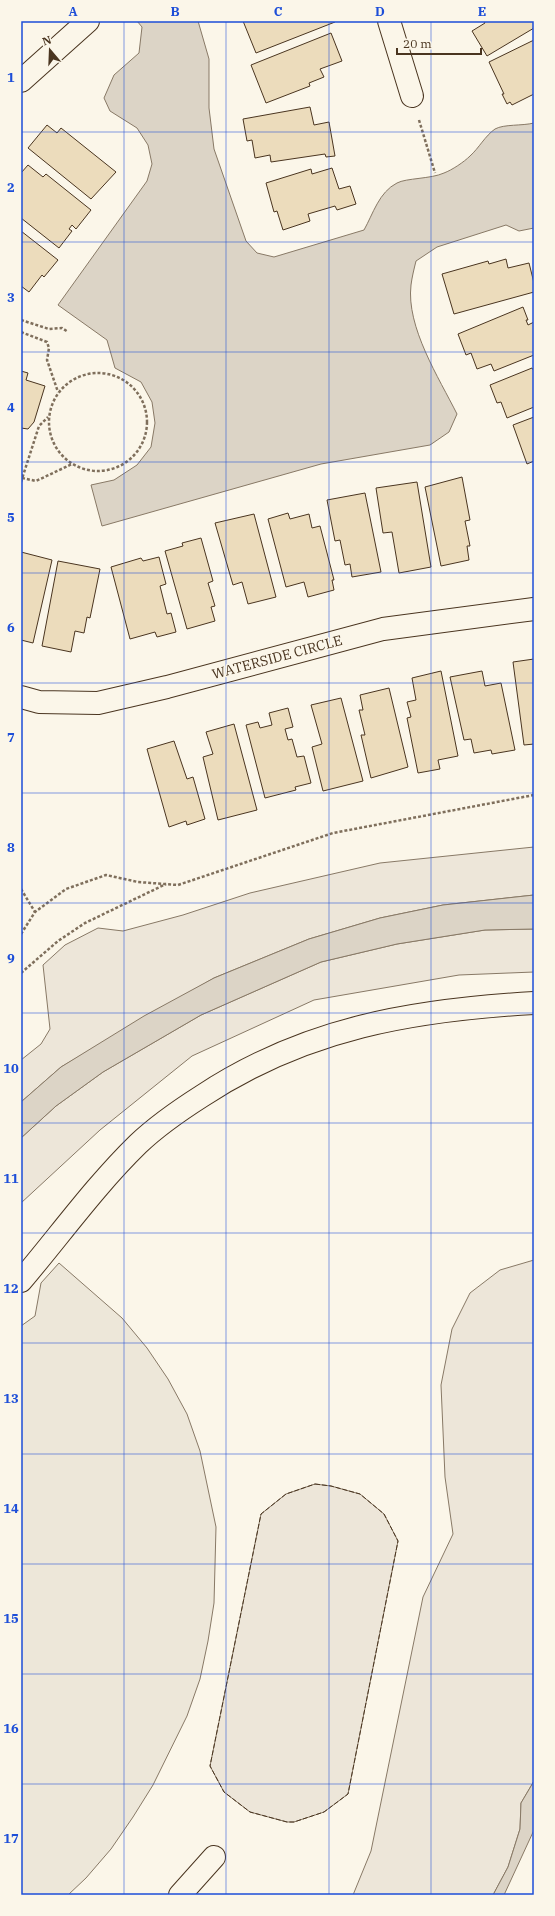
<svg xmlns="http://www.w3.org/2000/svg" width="555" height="1916" font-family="'IBM Plex Serif',serif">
<rect width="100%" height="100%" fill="#fbf6e9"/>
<g fill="#ede6d9" stroke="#887966">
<polygon points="534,847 534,895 443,905 380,918 309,939 214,978 61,1067 21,1102 21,1060 41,1044 50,1029 43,965 65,945 98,928 123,931 183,915 250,893 380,863"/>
<polygon points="534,929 534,972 459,975 314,1000 192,1056 100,1130 21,1203 21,1138 56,1106 103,1072 201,1015 321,962 397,944 485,930"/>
<polygon points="534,1260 534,1781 521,1803 520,1829 508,1867 493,1895 353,1895 371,1851 423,1597 453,1534 445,1477 441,1385 452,1329 470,1293 500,1270"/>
<polygon points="315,1484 331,1486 360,1494 384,1514 398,1541 348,1794 324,1812 294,1822 287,1822 250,1812 224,1792 210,1766 261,1514 286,1494"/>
</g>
<polygon fill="#ede7d9" stroke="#887966" points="59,1263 122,1318 147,1348 168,1379 187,1414 200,1451 216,1527 214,1603 208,1641 200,1679 187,1716 153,1785 133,1817 111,1849 86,1878 68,1895 21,1895 21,1326 35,1316 41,1283"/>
<g fill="#dcd4c6" stroke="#887966">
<path d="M137 21H198L209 59V108L214 149 246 241 257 253 274 257 364 230C373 214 379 192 397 183 406 178 431 179 444 173 452 170 464 162 470 156 479 148 485 136 495 129 504 124 522 126 534 123V228L519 231 506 225 437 247 416 261C414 269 412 277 411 285 406 327 439 378 457 414L449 432 430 445 321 464 102 526 91 485 114 480 137 465 151 447 155 423 152 402 141 382 115 368 107 340 58 305 147 181 152 164 148 145 137 128 110 111 104 98 114 75 139 53 142 27Z"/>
<polygon points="534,895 534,929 485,930 397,944 321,962 201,1015 103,1072 56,1106 21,1138 21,1102 61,1067 144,1016 214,978 309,939 380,918 443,905"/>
<polygon points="534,1781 534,1830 504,1895 493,1895 508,1867 520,1829 521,1803"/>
</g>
<g fill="#ecdcbc" stroke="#4a3520">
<polygon points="243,21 335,21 335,22 256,53"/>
<polygon points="484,21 534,21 534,28 487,56 472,31 485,23"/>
<polygon points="331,33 342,61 320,69 324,77 309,83 310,86 266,103 251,65"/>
<polygon points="534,40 534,94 512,105 510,102 507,104 502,94 504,94 489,62"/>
<polygon points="310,107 314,125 329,122 335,156 326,157 325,154 271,162 270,155 255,158 252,140 247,141 243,119"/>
<polygon points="47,125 57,133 61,128 116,172 91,199 28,148"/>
<polygon points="28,165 43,177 46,174 91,210 76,229 72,225 69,229 72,231 59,248 21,218 21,173"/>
<polygon points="332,168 339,189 350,186 356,204 337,210 335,206 308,214 310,221 283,230 277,211 274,212 266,183 311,169 312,174"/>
<polygon points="21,231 58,260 44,277 42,275 29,292 21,286"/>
<polygon points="506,259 508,268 529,263 534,283 534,292 454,314 442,274 488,261 489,264"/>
<polygon points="523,307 528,320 526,320 528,325 534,322 534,355 494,371 491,364 477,369 471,353 466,355 458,334"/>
<polygon points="532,368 534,371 534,407 507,418 501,402 497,403 490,385"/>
<polygon points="21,371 28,373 26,380 45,386 34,422 28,429 21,428"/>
<polygon points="534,417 534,461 527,464 513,425"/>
<polygon points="462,477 470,520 465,521 470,546 467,546 469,560 441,566 425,487"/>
<polygon points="417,482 431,567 399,573 392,532 383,533 376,488"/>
<polygon points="365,493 381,572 352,577 350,564 345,565 340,540 335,541 327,500"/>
<polygon points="288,513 290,519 309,514 312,528 320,526 334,580 332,580 334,590 308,597 304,582 286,587 268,519"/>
<polygon points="254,514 276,597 248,604 242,582 233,585 215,523"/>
<polygon points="201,538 213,581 208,583 215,606 211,607 215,621 187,629 165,551 183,546 182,543"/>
<polygon points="21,552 52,560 33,643 21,640"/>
<polygon points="159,557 166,584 160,586 167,614 171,613 176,632 157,637 155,632 130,639 111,567 141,558 143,561"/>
<polygon points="58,561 100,569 90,618 87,617 84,633 75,631 71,652 42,646"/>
<polygon points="534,659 534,744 524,745 513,662"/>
<polygon points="441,671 458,756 438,760 440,769 418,773 407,718 411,717 407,702 416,700 412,678"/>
<polygon points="482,671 485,686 501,683 515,750 492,754 491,750 474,753 471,739 464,740 450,677"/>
<polygon points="389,688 408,767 371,778 361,735 365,735 359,710 363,710 360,695"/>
<polygon points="341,698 363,781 323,791 312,747 322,744 311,705"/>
<polygon points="288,708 293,727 285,729 288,740 292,739 297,757 304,756 311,783 295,787 296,790 265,798 246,725 258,722 260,728 272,725 269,713"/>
<polygon points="234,724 257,810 218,820 203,757 213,754 206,732"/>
<polygon points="174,741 187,779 193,777 205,819 187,825 186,821 169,827 147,749"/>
</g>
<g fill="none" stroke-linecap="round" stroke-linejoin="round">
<defs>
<g id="minor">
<polyline points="389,21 412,96"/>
<polyline points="21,81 88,21"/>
<polyline points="21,697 39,702 98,703 167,687 383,629 534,609"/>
<path d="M21 1281C60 1235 95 1186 138 1144 158 1125 180 1110 202 1096 305 1028 413 1010 534 1003"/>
<polyline points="180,1895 214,1857"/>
</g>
</defs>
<use href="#minor" stroke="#4a3520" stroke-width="24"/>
<g stroke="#7f6f5c" stroke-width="2.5" stroke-dasharray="3 2" stroke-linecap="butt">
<polyline points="419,120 435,173"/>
<polyline points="21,320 49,329 62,328 68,332"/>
<polyline points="21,332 47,342 49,348 47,360 58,392"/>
<circle cx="98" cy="422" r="49"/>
<polyline points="22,478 36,481 72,464"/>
<polyline points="21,482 39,426 48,417"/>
<polyline points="21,889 35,912"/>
<polyline points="21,934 35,912 66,889 106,875 138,882 178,885 333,833 534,795"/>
<polyline points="21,973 58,941 85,923 166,884"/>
</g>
<use href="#minor" stroke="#fbf6e9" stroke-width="22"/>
<polygon stroke="#4a3520" stroke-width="1" stroke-dasharray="5 2" stroke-linecap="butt" points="315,1484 331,1486 360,1494 384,1514 398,1541 348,1794 324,1812 294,1822 287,1822 250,1812 224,1792 210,1766 261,1514 286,1494"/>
</g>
<path fill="none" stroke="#1d4ed8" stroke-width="1" stroke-opacity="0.55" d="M124 21V1895M226 21V1895M329 21V1895M431 21V1895M21 132H534M21 242H534M21 352H534M21 462H534M21 573H534M21 683H534M21 793H534M21 903H534M21 1013H534M21 1123H534M21 1233H534M21 1343H534M21 1454H534M21 1564H534M21 1674H534M21 1784H534"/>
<g text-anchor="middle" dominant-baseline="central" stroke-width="3" stroke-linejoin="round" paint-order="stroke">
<g font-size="14" fill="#4a3520" stroke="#fbf6e9">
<text transform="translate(277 657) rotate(-15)">WATERSIDE CIRCLE</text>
</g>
</g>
<rect width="555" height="1916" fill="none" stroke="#fbf6e9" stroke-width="44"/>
<g transform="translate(50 50) rotate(341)" stroke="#fbf6e9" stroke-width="3" paint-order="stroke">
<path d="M0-3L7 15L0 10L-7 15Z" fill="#4a3520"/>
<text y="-6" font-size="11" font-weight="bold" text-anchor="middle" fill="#4a3520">N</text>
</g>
<path d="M397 48v6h84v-6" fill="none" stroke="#4a3520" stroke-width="2"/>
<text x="403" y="48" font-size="12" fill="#4a3520" stroke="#fbf6e9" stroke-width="3" paint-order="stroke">20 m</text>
<rect x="22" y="22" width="511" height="1872" fill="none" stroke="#1d4ed8" stroke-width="1.5"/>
<g font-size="13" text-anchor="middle" font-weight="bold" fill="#1d4ed8">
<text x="73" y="16">A</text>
<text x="175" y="16">B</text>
<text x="278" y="16">C</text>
<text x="380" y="16">D</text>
<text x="482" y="16">E</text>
<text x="11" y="82">1</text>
<text x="11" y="192">2</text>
<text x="11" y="302">3</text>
<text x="11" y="412">4</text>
<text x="11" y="522">5</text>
<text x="11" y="632">6</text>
<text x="11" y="742">7</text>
<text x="11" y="852">8</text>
<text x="11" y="963">9</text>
<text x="11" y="1073">10</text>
<text x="11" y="1183">11</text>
<text x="11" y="1293">12</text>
<text x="11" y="1403">13</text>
<text x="11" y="1513">14</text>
<text x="11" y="1623">15</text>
<text x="11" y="1733">16</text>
<text x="11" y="1843">17</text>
</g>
</svg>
